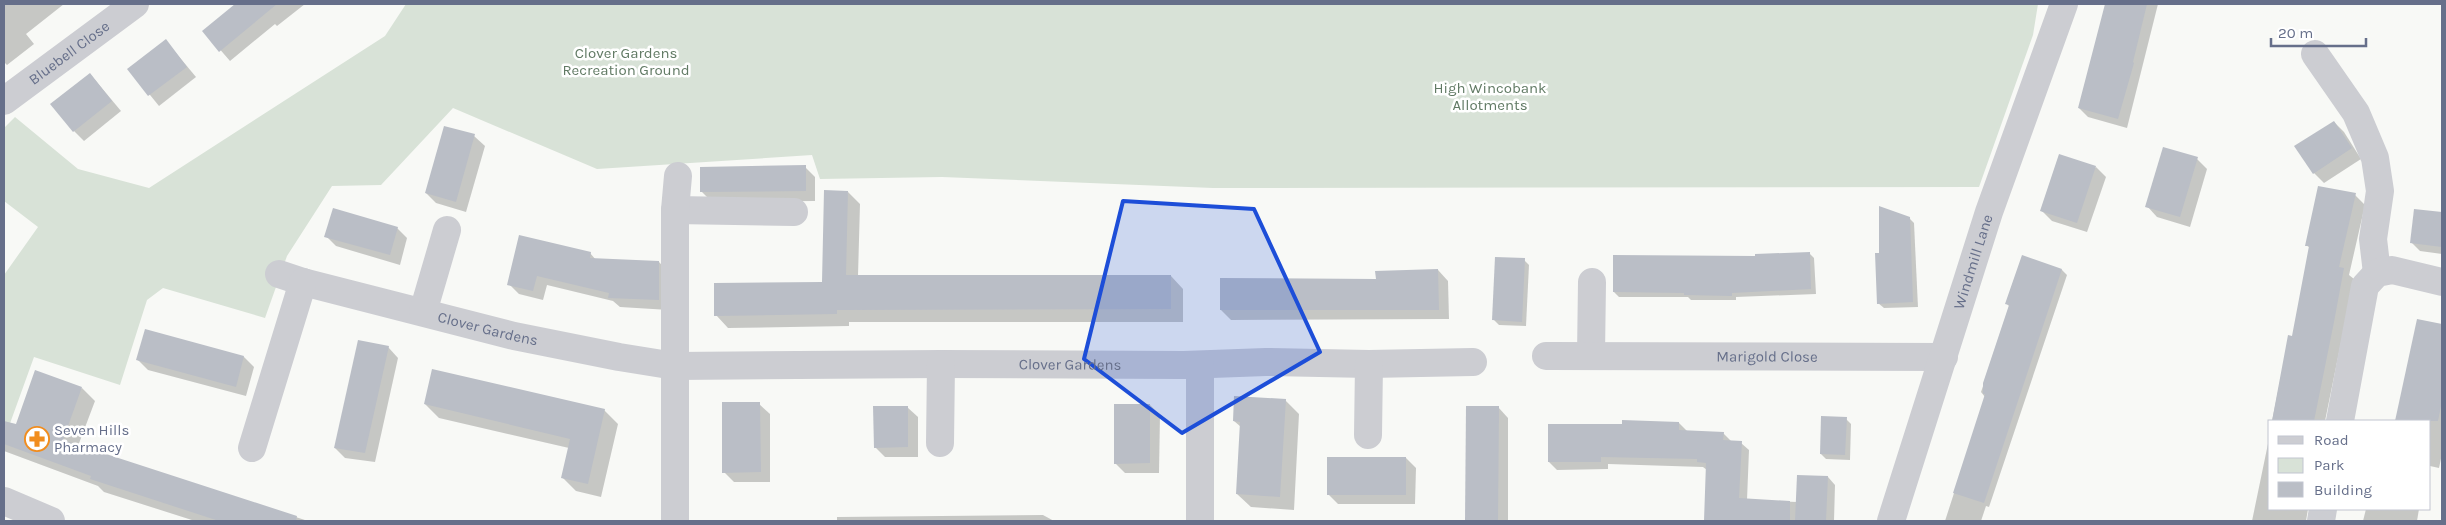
<svg xmlns="http://www.w3.org/2000/svg" width="2446" height="525" font-family="Karla,sans-serif">
<rect width="100%" height="100%" fill="#f8f9f6"/>
<polygon fill="#d8e2d7" points="406,4 2038,4 2033,35 1979,187 1213,188 942,177 820,179 812,155 597,169 453,108 381,185 332,186 287,256 265,318 163,288 147,300 120,385 34,357 4,440 4,275 38,227 4,201 4,128 15,117 78,169 149,188 385,36"/>
<g fill="#0003">
<polygon points="4,4 64,4 26,34 34,44 7,65 4,62"/>
<polygon points="237,4 305,4 277,26 275,24 230,61 204,31"/>
<polygon points="2107,4 2158,4 2127,128 2088,117 2079,108"/>
<polygon points="166,41 196,77 159,106 129,69"/>
<polygon points="90,74 121,111 84,141 74,131"/>
<polygon points="2334,122 2344,132 2361,159 2324,183 2314,173 2296,147"/>
<polygon points="474,136 485,146 466,212 436,203 426,193"/>
<polygon points="2197,159 2207,169 2190,227 2157,217 2147,206"/>
<polygon points="805,167 815,177 815,201 712,202 701,191"/>
<polygon points="2096,167 2106,177 2087,232 2052,221 2042,211"/>
<polygon points="848,192 860,204 858,276 1171,276 1183,289 1183,322 849,322 849,326 728,328 716,315 823,283"/>
<polygon points="2355,195 2365,205 2349,275 2354,279 2325,421 2272,421 2289,337 2293,338 2310,248 2306,245"/>
<polygon points="2415,210 2442,213 2442,254 2420,251 2411,242"/>
<polygon points="1909,218 1914,223 1918,307 1884,308 1878,303 1880,254"/>
<polygon points="397,228 407,238 400,265 336,246 326,236"/>
<polygon points="590,253 596,260 659,262 669,273 669,310 620,307 613,301 547,285 543,300 519,294 509,284"/>
<polygon points="1809,253 1814,258 1816,294 1736,297 1736,300 1691,300 1688,297 1619,297 1614,292 1757,257"/>
<polygon points="2022,257 2062,270 2067,275 1989,507 1986,506 1981,521 1945,521 1985,397 1981,392 2010,307 2006,303"/>
<polygon points="1524,260 1529,265 1526,326 1499,325 1494,320"/>
<polygon points="1438,270 1448,281 1449,319 1231,320 1221,310"/>
<polygon points="2418,321 2442,326 2442,454 2439,468 2430,466 2430,421 2396,421"/>
<polygon points="388,347 398,358 375,462 345,458 335,448"/>
<polygon points="244,357 254,367 246,396 148,370 138,360"/>
<polygon points="82,388 95,401 78,446 308,521 195,521 104,492 98,486 4,451 4,422 16,426"/>
<polygon points="1285,400 1299,414 1294,510 1251,507 1237,494 1241,427 1234,421"/>
<polygon points="425,404 604,410 618,424 601,497 576,491 562,477 569,448 439,418"/>
<polygon points="759,404 770,414 770,482 734,482 724,472"/>
<polygon points="1150,405 1160,415 1159,473 1125,473 1115,463"/>
<polygon points="907,407 918,417 918,457 885,457 875,447"/>
<polygon points="1467,407 1498,407 1508,418 1508,521 1466,521"/>
<polygon points="1846,419 1851,424 1850,460 1826,459 1821,454"/>
<polygon points="1679,423 1687,431 1723,433 1731,441 1741,443 1749,450 1747,500 1797,502 1828,477 1835,485 1834,521 1705,521 1707,470 1703,467 1608,464 1608,469 1557,470 1549,462 1623,425"/>
<polygon points="2270,434 2270,509 2308,509 2306,521 2252,521"/>
<polygon points="1406,458 1416,468 1415,504 1338,504 1328,494"/>
<polygon points="2366,509 2419,509 2417,521 2363,521"/>
<polygon points="1043,515 1054,521 837,521 837,517"/>
</g>
<g fill="#babec6">
<polygon points="235,4 277,4 219,52 202,31"/>
<polygon points="2105,4 2147,4 2133,62 2134,63 2118,119 2078,108"/>
<polygon points="166,39 187,67 148,96 127,69"/>
<polygon points="90,73 112,101 73,132 50,104"/>
<polygon points="2334,121 2352,148 2313,174 2294,146"/>
<polygon points="444,126 475,134 456,202 425,193"/>
<polygon points="2163,147 2198,157 2180,217 2145,207"/>
<polygon points="2059,154 2096,166 2077,223 2040,211"/>
<polygon points="806,165 806,191 700,192 700,167"/>
<polygon points="2318,186 2356,193 2339,267 2344,268 2334,322 2314,421 2272,421 2288,335 2292,336 2309,246 2305,246"/>
<polygon points="824,190 848,191 846,275 1171,275 1171,309 837,310 837,314 714,316 714,283 822,282"/>
<polygon points="1879,206 1910,217 1913,302 1877,304 1875,253 1879,253"/>
<polygon points="333,208 398,227 390,255 324,237"/>
<polygon points="2414,209 2442,212 2442,247 2410,243"/>
<polygon points="519,235 591,252 590,258 659,261 659,300 608,298 609,293 537,276 533,291 507,285"/>
<polygon points="1810,252 1811,289 1732,293 1732,296 1684,295 1684,293 1613,292 1613,255 1755,256 1755,254"/>
<polygon points="2022,255 2062,269 1984,503 1953,493 1985,394 1983,394 1983,383 2009,305 2005,304"/>
<polygon points="1495,257 1525,258 1522,322 1492,320"/>
<polygon points="1438,269 1439,310 1220,310 1220,278 1376,279 1375,271"/>
<polygon points="2417,319 2442,324 2442,401 2438,421 2395,421"/>
<polygon points="145,329 244,356 236,387 136,360"/>
<polygon points="358,340 389,346 365,453 334,448"/>
<polygon points="432,369 605,409 588,484 561,478 570,439 424,404"/>
<polygon points="35,370 82,387 63,440 297,516 296,521 219,521 90,479 91,476 4,444 4,421 16,424"/>
<polygon points="1234,396 1286,399 1280,497 1236,494 1240,422 1233,421"/>
<polygon points="722,402 760,402 761,472 722,473"/>
<polygon points="1114,404 1150,404 1150,463 1114,464"/>
<polygon points="873,406 908,406 908,447 874,448"/>
<polygon points="1466,406 1499,406 1498,521 1465,521"/>
<polygon points="1821,416 1847,417 1845,455 1820,454"/>
<polygon points="1622,420 1679,422 1679,430 1724,432 1723,440 1742,441 1739,498 1790,501 1790,521 1704,521 1706,463 1697,462 1697,459 1601,457 1601,462 1548,462 1548,424 1622,424"/>
<rect x="1327" y="457" width="79" height="38"/>
<polygon points="1797,475 1828,476 1826,521 1795,521"/>
</g>
<g fill="none" stroke-linecap="round" stroke-linejoin="round">
<g stroke="#cccdd2" stroke-width="28">
<polyline points="2315,54 2356,113 2375,158 2380,191 2373,239 2377,273"/>
<path id="s1" d="M4 101 135 4"/>
<polyline points="675,210 794,212"/>
<path id="s2" d="M279 274 303 282 514 336 619 357 675 366 941 364 1184 365 1266 362 1369 364 1473 362"/>
<polyline points="423,312 447,230"/>
<polyline points="1591,355 1592,282"/>
<path id="s3" d="M1546 356 1944 357"/>
<polyline points="1200,365 1200,521"/>
<polyline points="2340,421 2365,286 2377,273 2392,270 2442,282"/>
<polyline points="1368,435 1369,364"/>
<polyline points="940,443 941,364"/>
<polyline points="252,448 303,282"/>
<polyline points="4,501 51,521"/>
<polyline points="675,521 675,210 678,176"/>
<path id="s4" d="M1891 521 1989 212 2064 4"/>
<polyline points="2321,521 2323,509"/>
</g>
</g>
<path fill="#1d4ed8" fill-opacity="0.2" stroke="#1d4ed8" stroke-width="4" stroke-linejoin="round" d="M1123 201 1254 209 1320 352 1182 433 1084 359Z"/>
<defs>
<symbol id="pharmacy-ring" viewBox="-11 -11 22 22"><circle r="9.5" fill="#fff" stroke="#f18d1e" stroke-width="1.5"/><path d="M-2-6h4v4h4v4h-4v4h-4v-4h-4v-4h4Z" fill="#f18d1e"/></symbol>
</defs>
<g fill-rule="evenodd">
<use href="#pharmacy-ring" x="23" y="425" width="28" height="28"/>
</g>
<g text-anchor="middle" dominant-baseline="central" stroke-width="5" stroke-linejoin="round" paint-order="stroke">
<g font-size="15" fill="#666f8a" stroke="#fff">
<text stroke="none"><textPath href="#s1" startOffset="81">Bluebell Close</textPath></text>
<text stroke="none"><textPath href="#s4" startOffset="272">Windmill Lane</textPath></text>
<text stroke="none"><textPath href="#s2" startOffset="216">Clover Gardens</textPath></text>
<text stroke="none"><textPath href="#s3" startOffset="221">Marigold Close</textPath></text>
<text stroke="none"><textPath href="#s2" startOffset="802">Clover Gardens</textPath></text>
</g>
<g font-size="15" fill="#617a64" stroke="#fff">
<text x="626" y="53">Clover Gardens<tspan x="626" dy="17">Recreation Ground</tspan></text>
<text x="1490" y="88">High Wincobank<tspan x="1490" dy="17">Allotments</tspan></text>
</g>
<g font-size="15" fill="#666f8a" stroke="#fff" text-anchor="start">
<text x="54" y="430">Seven Hills<tspan x="54" dy="17">Pharmacy</tspan></text>
</g>
</g>
<rect width="2446" height="525" fill="none" stroke="#666f8a" stroke-width="10"/>
<rect x="2268" y="420" width="162" height="90" fill="#ffffff" stroke="#c2c5d0"/>
<rect x="2278" y="436" width="25" height="8" fill="#cccdd2" stroke="#c2c5d0"/>
<text x="2314" y="445" font-size="15" fill="#666f8a">Road</text>
<rect x="2278" y="458" width="25" height="15" fill="#d8e2d7" stroke="#c2c5d0"/>
<text x="2314" y="470" font-size="15" fill="#666f8a">Park</text>
<rect x="2278" y="482" width="25" height="15" fill="#babec6" stroke="#c2c5d0"/>
<text x="2314" y="495" font-size="15" fill="#666f8a">Building</text>
<path d="M2271 38v8h95v-8" fill="none" stroke="#666f8a" stroke-width="2.5"/>
<text x="2278" y="38" font-size="15" fill="#666f8a" stroke="#ffffff" stroke-width="4" paint-order="stroke">20 m</text>
</svg>
